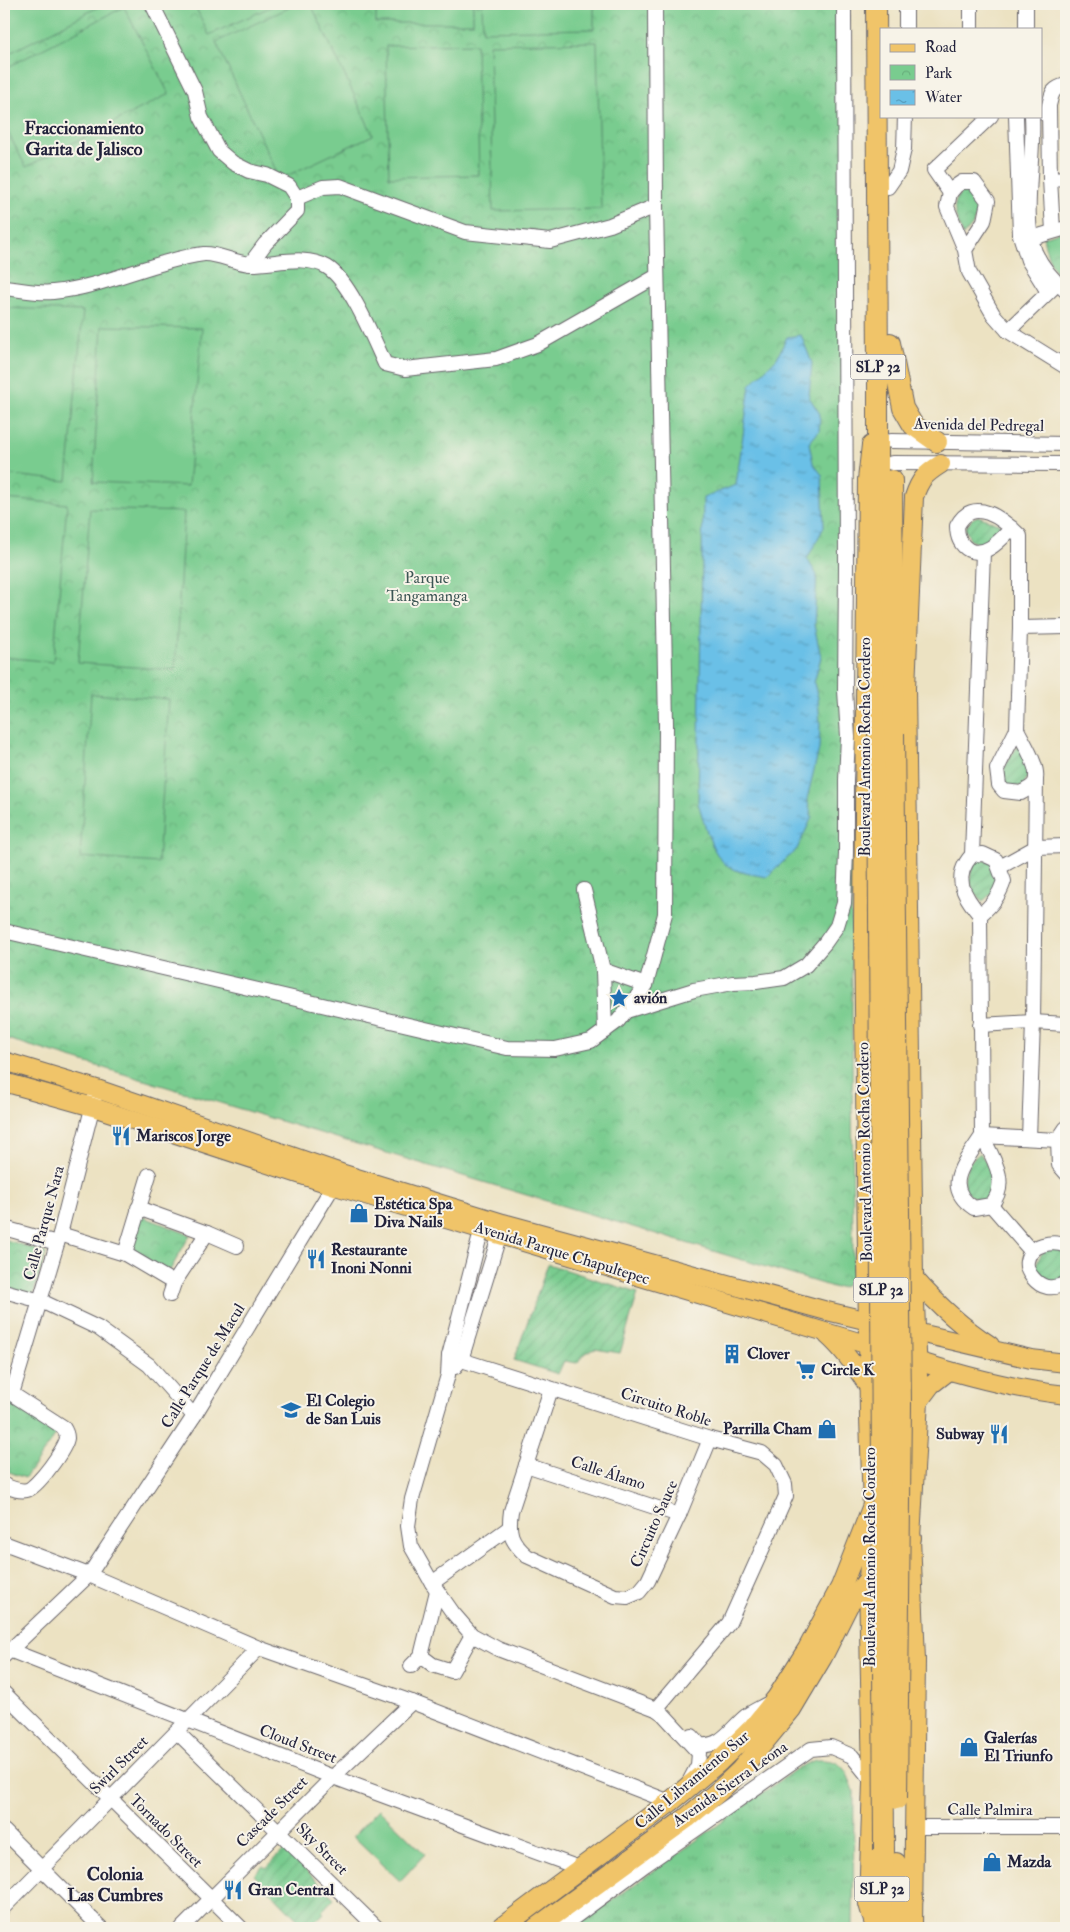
<svg xmlns="http://www.w3.org/2000/svg" width="1070" height="1932" font-family="'IM FELL Double Pica',serif">
<defs>
<pattern id="grass-tufts" width="24" height="20" patternUnits="userSpaceOnUse" patternTransform="scale(1.25)"><rect width="24" height="20" fill="#79cc8f"/><path d="M3 7l-1-3M5 7V3M7 7l1-3M15 17l-1-3M17 17v-4M19 17l1-3" fill="none" stroke="#68af7c"/></pattern>
<pattern id="park-crowns" width="20" height="18" patternUnits="userSpaceOnUse" patternTransform="scale(1.25)"><rect width="20" height="18" fill="#79cc8f"/><path d="M2 6a3 3 0 1 1 6 0M12 15a3 3 0 1 1 6 0" fill="none" stroke="#68af7c"/></pattern>
<pattern id="garden-furrows" width="10" height="10" patternUnits="userSpaceOnUse" patternTransform="scale(1.25)"><rect width="10" height="10" fill="#79cc8f"/><path d="M-1 1l2-2M0 10L10 0M9 11l2-2" fill="none" stroke="#68af7c"/></pattern>
<pattern id="water-ripples" width="26" height="14" patternUnits="userSpaceOnUse" patternTransform="scale(1.25)"><rect width="26" height="14" fill="#6ac0e7"/><path d="M2 4q2-2 4 0t4 0M15 11q2-2 4 0t4 0" fill="none" stroke="#579cbc"/></pattern>
</defs>
<rect width="100%" height="100%" fill="#f7f3e8"/>
<filter id="ink" filterUnits="userSpaceOnUse"><feTurbulence type="fractalNoise" baseFrequency=".02" numOctaves="2"/><feDisplacementMap in="SourceGraphic" scale="10" xChannelSelector="R" yChannelSelector="G"/><feConvolveMatrix kernelMatrix="1 2 1 2 8 2 1 2 1" color-interpolation-filters="sRGB"/></filter>
<filter id="wash" filterUnits="userSpaceOnUse"><feTurbulence type="fractalNoise" baseFrequency=".0096" numOctaves="4" result="noise"/><feDisplacementMap in="SourceGraphic" scale="20" xChannelSelector="R" yChannelSelector="G"/><feGaussianBlur stdDeviation="1.12" result="paint"/><feColorMatrix in="noise" values="0 0 0 0 0 0 0 0 0 0 0 0 0 0 0 0 0 1.4 0 .05"/><feComposite in="paint" operator="in"/></filter>
<g filter="url(#wash)">
<rect width="100%" height="100%" fill="#ece2c2"/>
<path fill="url(#grass-tufts)" stroke="#4e7765" d="M815 1760C842 1759 845 1767 854 1791L853 1928H577L585 1920 799 1767Z"/>
<g fill="url(#park-crowns)" stroke="#4e7765">
<polygon points="4,4 848,4 853,1277 845,1286 836,1288 4,1038"/>
<path d="M964 188 974 190 981 201 973 224 963 236C956 215 948 207 964 188Z"/>
<path d="M1066 230V279C1051 272 1046 252 1043 237Z"/>
<polygon points="139,1215 190,1235 168,1274 127,1247"/>
<polygon points="4,1239 46,1253 33,1295 4,1287"/>
<polygon points="4,1394 56,1429 56,1435 25,1478 4,1470"/>
</g>
<g fill="url(#garden-furrows)" stroke="#4e7765">
<polygon points="978,516 1006,527 983,546 970,540 965,528 972,519"/>
<polygon points="1019,744 1032,767 1023,786 1010,787 1004,781 1004,768"/>
<path d="M976 860 993 861 1000 881 993 892 983 901C969 892 967 874 976 860Z"/>
<path d="M980 1153C991 1170 1001 1184 984 1200 962 1200 960 1177 971 1161 973 1158 977 1156 980 1153Z"/>
<path d="M1048 1247 1066 1249V1281L1058 1284 1037 1276C1034 1263 1039 1256 1048 1247Z"/>
<polygon points="548,1264 638,1293 620,1353 595,1349 586,1353 577,1363 564,1361 558,1374 514,1360"/>
<polygon points="285,1849 334,1898 322,1911 324,1913 309,1928 306,1928 254,1875 263,1866 266,1868"/>
</g>
<g fill="#79cc8f" stroke="#4e7765">
<polygon points="4,4 104,4 4,56"/>
<polygon points="194,4 277,4 209,35"/>
<polygon points="297,4 311,4 373,135 280,179 216,42"/>
<rect x="376" y="4" width="97" height="19"/>
<polygon points="482,4 594,4 594,29 483,31"/>
<polygon points="124,7 169,94 26,167 4,125 4,69"/>
<polygon points="597,42 601,209 493,211 489,44"/>
<polygon points="476,44 479,175 389,177 386,46"/>
<polygon points="4,308 83,311 67,481 4,474"/>
<polygon points="102,326 202,328 188,486 93,482"/>
<polygon points="4,499 67,504 53,662 4,657"/>
<polygon points="90,509 184,512 175,670 78,663"/>
<polygon points="91,694 169,699 158,863 80,857"/>
<polygon points="379,1809 425,1854 400,1881 353,1836"/>
</g>
<path fill="url(#water-ripples)" stroke="#467191" d="M801 335 812 363 809 397 820 414 819 431 809 443 813 463 822 475 824 527 807 559 817 575 814 625 821 657 814 683 818 698 820 724 819 749 807 799 812 817 797 849 767 877C756 875 739 873 729 867 710 854 705 823 698 803L703 498 736 485 750 385 777 358 787 337Z"/>
</g>
<g filter="url(#ink)">
<g fill="none" stroke-linecap="round" stroke-linejoin="round">
<defs>
<g id="minor">
<polyline points="152,4 195,91 201,117 219,151 233,163 249,171 267,175 289,186 297,198"/>
<polyline points="906,4 906,29"/>
<polyline points="1026,4 1026,29"/>
<polyline points="971,29 971,4"/>
<polyline points="1049,107 1050,179 1053,231"/>
<path d="M1045 114C1054 101 1046 89 1066 85"/>
<polyline points="1016,116 1020,235 1028,260 1048,292"/>
<path d="M1032 116C1035 155 1021 218 1035 252 1042 267 1054 281 1066 291"/>
<polyline points="1050,179 1066,178"/>
<polyline points="888,187 899,171 904,149 905,116"/>
<polyline points="950,193 934,170 991,116"/>
<polyline points="1024,236 1032,238 1066,228"/>
<polyline points="965,250 984,221 988,201 974,182 962,182 956,186 950,193 947,207 965,250 969,272 993,314 1008,331 1066,367"/>
<polyline points="250,264 265,244 297,211 297,198 323,187 340,186 465,232 550,241 610,225 656,206"/>
<path d="M4 288C19 289 37 294 53 292 105 287 152 261 204 254 219 253 236 264 252 264 275 264 305 254 327 267 350 281 373 338 385 364L405 369 496 359 538 344 657 276"/>
<polyline points="1008,331 1055,286"/>
<polyline points="891,441 1066,444"/>
<polyline points="892,463 1066,464"/>
<path d="M1012 528C1001 539 986 558 969 550 960 545 957 536 957 526 973 495 1003 519 1020 536V628L1017 729 997 769 999 785 1004 791 1021 793C1024 791 1031 788 1034 784 1043 771 1023 742 1017 729"/>
<polyline points="1020,628 1066,627"/>
<path d="M983 854 996 860 1004 881C999 896 992 905 980 915 963 895 952 877 972 855Z"/>
<polyline points="972,855 983,552"/>
<polyline points="1000,867 1036,847 1066,846"/>
<polyline points="584,890 603,970 605,1031"/>
<path d="M980 915 982 1136C993 1158 1010 1183 991 1205L974 1208C940 1186 967 1160 982 1136"/>
<polyline points="4,931 507,1048 555,1049 591,1041 618,1021 646,985 665,914 666,724 656,206 655,4"/>
<polyline points="603,970 646,985"/>
<polyline points="626,1011 694,990 733,983 756,982 784,978 806,965 825,943 837,926 844,903 846,853 846,780 848,737 845,690 846,567 844,4"/>
<polyline points="980,1025 1033,1022 1066,1024"/>
<polyline points="1066,1128 1058,1140 1059,1165 1066,1173"/>
<polyline points="982,1136 1058,1140"/>
<polyline points="1029,1138 1033,1022 1036,777"/>
<polyline points="991,1205 1032,1252"/>
<polyline points="138,1208 207,1233 237,1246"/>
<polyline points="484,1220 449,1356 448,1375 412,1499 408,1526 411,1546 432,1583 453,1613 472,1635 498,1649 656,1709 663,1714 699,1753 698,1765 689,1782"/>
<polyline points="4,1228 57,1243"/>
<polyline points="60,1234 125,1254 174,1283"/>
<path d="M1066 1246C1053 1240 1030 1244 1027 1261 1025 1272 1037 1285 1047 1287 1054 1288 1061 1286 1066 1283"/>
<polyline points="125,1254 149,1175"/>
<polyline points="4,1291 41,1301 98,1328 149,1365 194,1416"/>
<polyline points="170,1295 174,1283 207,1233"/>
<polyline points="449,1356 710,1439 762,1453 776,1465 785,1484 786,1496 729,1623 656,1709"/>
<polyline points="455,1367 461,1360 502,1227"/>
<path d="M551 1389 511 1511C508 1532 510 1541 527 1556L615 1596 627 1597 639 1592 648 1581 679 1515 710 1439"/>
<polyline points="12,1394 60,1234 97,1089"/>
<polyline points="526,1465 679,1515"/>
<path d="M4 1485C11 1488 19 1492 27 1490 37 1488 66 1448 67 1438 67 1433 65 1430 63 1427L12 1394 4 1392"/>
<polyline points="4,1543 89,1575 259,1648 412,1702 670,1802"/>
<polyline points="432,1583 509,1528"/>
<polyline points="4,1648 333,1777 582,1869"/>
<polyline points="4,1656 89,1575 194,1416 338,1178"/>
<polyline points="421,1656 433,1665 452,1671 472,1635"/>
<polyline points="411,1666 421,1656 437,1591"/>
<polyline points="4,1693 241,1928"/>
<polyline points="177,1732 377,1928"/>
<path d="M692 1736 700 1745C721 1748 732 1727 746 1716 753 1711 760 1708 767 1704"/>
<polyline points="914,1827 1066,1827"/>
<polyline points="4,1831 101,1928"/>
<polyline points="4,1907 259,1648"/>
<polyline points="182,1928 333,1777 412,1702"/>
<polyline points="560,1928 645,1865 811,1749 831,1747 852,1756 872,1781"/>
</g>
<g id="major">
<polyline points="871,445 867,480 863,924 869,1418 872,1508 868,1580 872,1781 868,1904 875,1928"/>
<polyline points="4,1061 97,1089 341,1173 503,1223 827,1311 877,1323"/>
<polyline points="4,1082 93,1107 332,1185 879,1348"/>
<path d="M914 1278C937 1304 960 1326 990 1345"/>
<polyline points="907,1330 1031,1359 1066,1363"/>
<path d="M827 1335C844 1350 856 1367 868 1386"/>
<path d="M908 1358C960 1375 1012 1389 1066 1395"/>
<polyline points="919,1401 931,1385 949,1371"/>
<path d="M913 1928 916 1660 911 1538 919 1401 914 1278 906 688 914 497C920 479 925 474 941 464"/>
</g>
<g id="highway">
<polyline points="876,4 878,375 878,731"/>
<polyline points="890,343 903,408 913,425 937,442"/>
<polyline points="892,480 894,733"/>
<polyline points="896,1863 896,1928"/>
<polyline points="896,1875 913,1898"/>
<polyline points="501,1928 670,1802 717,1763 752,1729 777,1698 808,1649 841,1587 872,1508"/>
<polyline points="536,1928 687,1818 719,1791 740,1771 791,1709 822,1657 848,1605 868,1580 911,1538"/>
<polyline points="880,1928 884,1850"/>
</g>
</defs>
<use href="#minor" stroke="#69656a" stroke-width="16"/>
<use href="#major" stroke="#69656a" stroke-width="20"/>
<use href="#highway" stroke="#69656a" stroke-width="22"/>
<use href="#minor" stroke="#fff" stroke-width="14"/>
<use href="#major" stroke="#f0c469" stroke-width="18"/>
<use href="#highway" stroke="#f0c469" stroke-width="20"/>
<defs>
<g id="highway-bridge">
<polyline points="878,731 884,1850"/>
<polyline points="894,733 901,1404 897,1799"/>
</g>
</defs>
<use href="#highway-bridge" stroke="#69656a" stroke-width="22" stroke-linecap="butt"/>
<use href="#highway-bridge" stroke="#f0c469" stroke-width="20"/>
</g>
</g>
<defs>
<symbol id="sight-bare" viewBox="-9 -9 18 18"><path d="M0-6L1.8-2.2L6-1.7L2.9 1.2L3.7 5.4L0 3.3L-3.7 5.4L-2.9 1.2L-6-1.7L-1.8-2.2Z" fill="#1f6fb2" stroke="#f7f3e8" stroke-width="2.5" paint-order="stroke"/></symbol>
<symbol id="restaurant-bare" viewBox="-9 -9 18 18"><path d="M-5-6h1v4h1v-4h1v4h1v-4h1v5L-1.5 .5V6h-2V.5L-5-1ZM5-6V6H3V1.5H1.5Q1.5-4 5-6Z" fill="#1f6fb2" stroke="#f7f3e8" stroke-width="2.5" paint-order="stroke"/></symbol>
<symbol id="shop-bare" viewBox="-9 -9 18 18"><path d="M-5-2.5h2.3a2.7 3.5 0 0 1 5.4 0H5L5.5 6h-11ZM-1.5-2.5h3a1.5 2.3 0 0 0-3 0Z" fill="#1f6fb2" stroke="#f7f3e8" stroke-width="2.5" paint-order="stroke"/></symbol>
<symbol id="building-bare" viewBox="-9 -9 18 18"><path d="M-4-6H4V6H1V3H-1V6H-4ZM-2.5-4.3h1.7v1.8h-1.7ZM.8-4.3h1.7v1.8H.8ZM-2.5-1h1.7V.8h-1.7ZM.8-1h1.7V.8H.8Z" fill="#1f6fb2" stroke="#f7f3e8" stroke-width="2.5" paint-order="stroke"/></symbol>
<symbol id="supermarket-bare" viewBox="-9 -9 18 18"><path d="M-6-5.5h2.5l.6 2H6L4.5 2H-2.5L-4.4-4H-6ZM-1.5 3.2a1.3 1.3 0 1 0 .1 0ZM3 3.2a1.3 1.3 0 1 0 .1 0Z" fill="#1f6fb2" stroke="#f7f3e8" stroke-width="2.5" paint-order="stroke"/></symbol>
<symbol id="university-bare" viewBox="-9 -9 18 18"><path d="M0-5L7-2L0 1L-7-2ZM-4 1L0 2.5L4 1V4Q0 6-4 4Z" fill="#1f6fb2" stroke="#f7f3e8" stroke-width="2.5" paint-order="stroke"/></symbol>
</defs>
<g fill-rule="evenodd">
<use href="#sight-bare" x="605" y="984" width="28" height="28"/>
<use href="#restaurant-bare" x="107" y="1122" width="28" height="28"/>
<use href="#shop-bare" x="345" y="1199" width="28" height="28"/>
<use href="#restaurant-bare" x="302" y="1245" width="28" height="28"/>
<use href="#building-bare" x="718" y="1340" width="28" height="28"/>
<use href="#supermarket-bare" x="792" y="1356" width="28" height="28"/>
<use href="#university-bare" x="277" y="1396" width="28" height="28"/>
<use href="#shop-bare" x="813" y="1415" width="28" height="28"/>
<use href="#restaurant-bare" x="985" y="1420" width="28" height="28"/>
<use href="#shop-bare" x="955" y="1733" width="28" height="28"/>
<use href="#shop-bare" x="978" y="1848" width="28" height="28"/>
<use href="#restaurant-bare" x="219" y="1876" width="28" height="28"/>
</g>
<g text-anchor="middle" dominant-baseline="central" stroke-width="4" stroke-linejoin="round" paint-order="stroke">
<g fill="#f7f3e8" stroke="#62616f" stroke-width="1">
<rect x="850.5" y="354.5" width="55" height="25" rx="4"/>
<rect x="853.5" y="1277.5" width="55" height="25" rx="4"/>
<rect x="854.5" y="1876.5" width="55" height="25" rx="4"/>
</g>
<g font-size="15" font-weight="bold" fill="#22223b">
<text x="878" y="367">SLP 32</text>
<text x="881" y="1290">SLP 32</text>
<text x="882" y="1889">SLP 32</text>
</g>
<g font-size="16" fill="#22223b" stroke="#f7f3e8">
<text transform="translate(979 425) rotate(1)">Avenida del Pedregal</text>
<text transform="translate(865 747) rotate(-90)">Boulevard Antonio Rocha Cordero</text>
<text transform="translate(865 1152) rotate(-91)">Boulevard Antonio Rocha Cordero</text>
<text transform="translate(44 1223) rotate(-75)">Calle Parque Nara</text>
<text transform="translate(562 1253) rotate(17)">Avenida Parque Chapultepec</text>
<text transform="translate(203 1366) rotate(-58)">Calle Parque de Macul</text>
<text transform="translate(666 1407) rotate(18)">Circuito Roble</text>
<text transform="translate(608 1473) rotate(18)">Calle Álamo</text>
<text transform="translate(654 1524) rotate(-66)">Circuito Sauce</text>
<text transform="translate(870 1557) rotate(-90)">Boulevard Antonio Rocha Cordero</text>
<text transform="translate(298 1744) rotate(21)">Cloud Street</text>
<text transform="translate(119 1765) rotate(-45)">Swirl Street</text>
<text transform="translate(692 1780) rotate(-40)">Calle Libramiento Sur</text>
<text transform="translate(730 1784) rotate(-35)">Avenida Sierra Leona</text>
<text x="990" y="1810">Calle Palmira</text>
<text transform="translate(272 1812) rotate(-45)">Cascade Street</text>
<text transform="translate(166 1831) rotate(45)">Tornado Street</text>
<text transform="translate(322 1849) rotate(45)">Sky Street</text>
</g>
<g font-size="16" fill="#3c5554" stroke="#f7f3e8">
<text x="427" y="578">Parque<tspan x="427" dy="18">Tangamanga</tspan></text>
</g>
<g font-size="16" font-weight="bold" fill="#22223b" stroke="#f7f3e8" text-anchor="start">
<text x="634" y="998">avión</text>
<text x="136" y="1136">Mariscos Jorge</text>
<text x="374" y="1204">Estética Spa<tspan x="374" dy="18">Diva Nails</tspan></text>
<text x="331" y="1250">Restaurante<tspan x="331" dy="18">Inoni Nonni</tspan></text>
<text x="747" y="1354">Clover</text>
<text x="821" y="1370">Circle K</text>
<text x="306" y="1401">El Colegio<tspan x="306" dy="18">de San Luis</tspan></text>
<text x="812" y="1429" text-anchor="end">Parrilla Cham</text>
<text x="984" y="1434" text-anchor="end">Subway</text>
<text x="984" y="1738">Galerías<tspan x="984" dy="18">El Triunfo</tspan></text>
<text x="1007" y="1862">Mazda</text>
<text x="248" y="1890">Gran Central</text>
</g>
<g font-size="18" font-weight="bold" fill="#22223b" stroke="#f7f3e8">
<text x="84" y="128">Fraccionamiento<tspan x="84" dy="21">Garita de Jalisco</tspan></text>
<text x="115" y="1874">Colonia<tspan x="115" dy="21">Las Cumbres</tspan></text>
</g>
</g>
<rect width="1070" height="1932" fill="none" stroke="#f7f3e8" stroke-width="20"/>
<rect x="880" y="28" width="162" height="90" fill="#f7f3e8" stroke="#a29fa3"/>
<rect x="890" y="44" width="25" height="8" fill="#f0c469" stroke="#a29fa3"/>
<text x="925" y="52" font-size="15" fill="#22223b">Road</text>
<rect x="890" y="65" width="25" height="15" fill="url(#park-crowns)" stroke="#a29fa3"/>
<text x="925" y="78" font-size="15" fill="#22223b">Park</text>
<rect x="890" y="90" width="25" height="15" fill="url(#water-ripples)" stroke="#a29fa3"/>
<text x="925" y="102" font-size="15" fill="#22223b">Water</text>
</svg>
